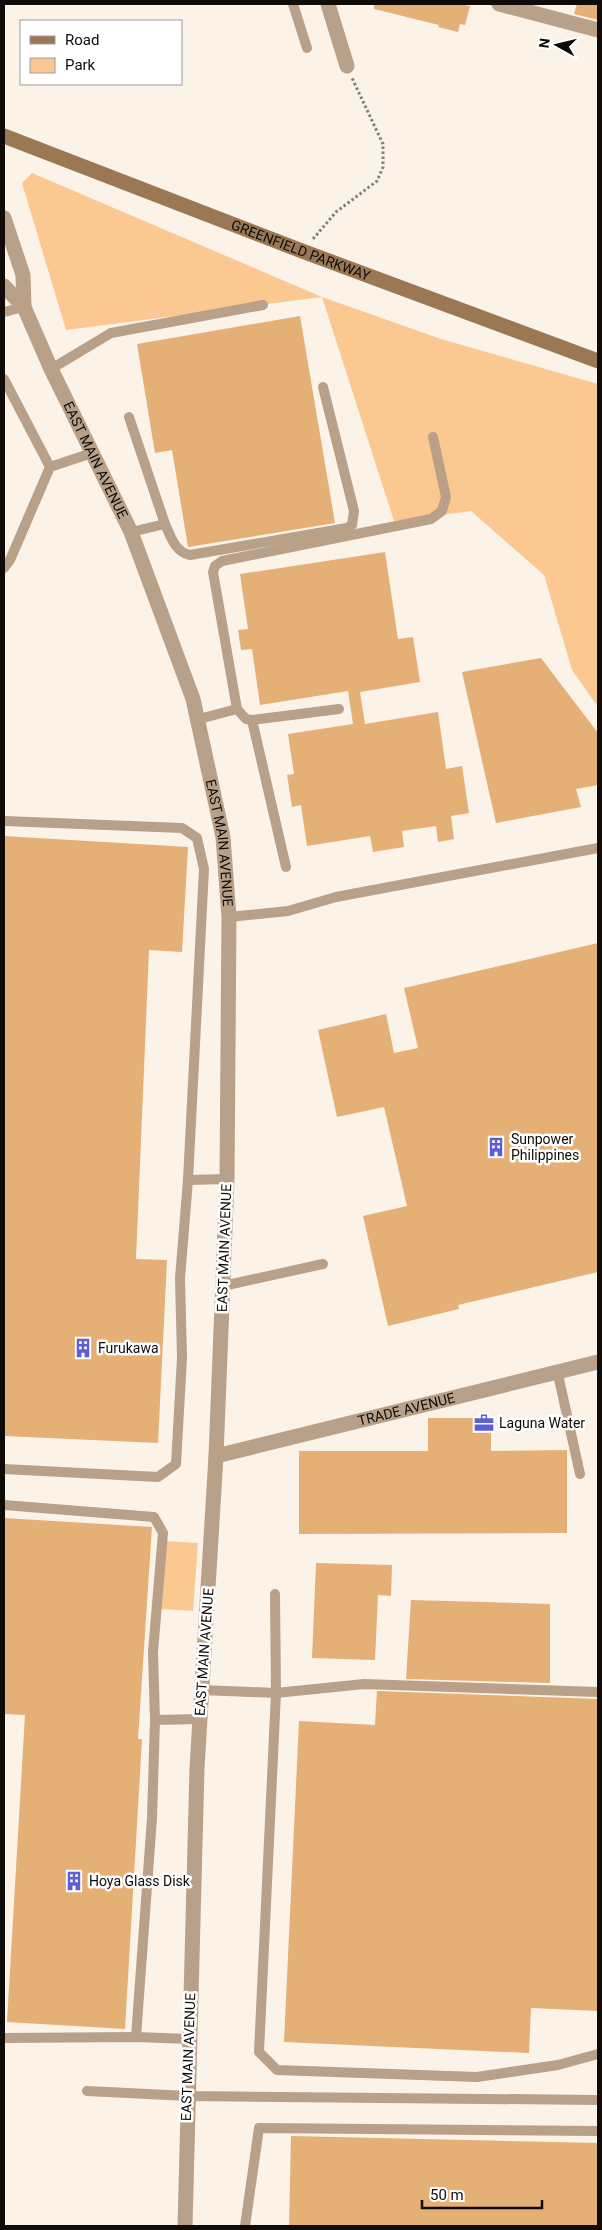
<svg xmlns="http://www.w3.org/2000/svg" width="602" height="2230" font-family="Roboto,sans-serif">
<rect width="100%" height="100%" fill="#fbf2e8"/>
<g fill="#fbc892">
<polygon points="32,173 322,297 441,339 598,384 598,707 572,670 544,575 471,511 394,521 322,297 66,330 22,183"/>
<polygon points="165,1541 198,1543 193,1611 160,1609"/>
</g>
<g fill="#e5b076">
<polygon points="374,4 459,4 470,6 465,25 460,24 458,32 438,27 439,25 374,9"/>
<polygon points="577,4 598,4 598,20 574,14"/>
<polygon points="300,316 335,523 188,547 172,450 155,453 137,344"/>
<polygon points="385,552 398,639 413,637 420,682 360,692 365,724 438,712 446,769 462,766 469,813 451,816 454,839 438,842 436,826 402,831 404,847 373,852 370,836 307,846 301,805 292,807 287,775 294,774 288,734 353,724 348,691 260,705 252,649 241,650 238,630 248,629 240,574"/>
<polygon points="541,658 598,733 598,785 576,789 581,807 496,823 462,672"/>
<polygon points="4,836 188,847 182,952 149,950 136,1259 167,1260 158,1443 4,1436"/>
<polygon points="598,943 598,1272 458,1305 459,1309 388,1326 363,1216 407,1206 384,1107 337,1117 318,1030 386,1014 394,1053 418,1048 404,988"/>
<polygon points="428,1418 491,1418 491,1451 567,1450 567,1533 299,1534 299,1451 428,1451"/>
<polygon points="4,1518 152,1527 138,1739 142,1739 125,2029 7,2022 25,1715 4,1714"/>
<polygon points="316,1563 392,1565 391,1596 378,1595 375,1660 312,1658"/>
<polygon points="411,1600 550,1604 550,1683 406,1679"/>
<polygon points="377,1691 598,1699 598,2011 531,2008 529,2053 284,2042 299,1721 375,1725"/>
<polygon points="291,2136 598,2143 598,2226 289,2226"/>
</g>
<g fill="none" stroke-linecap="round" stroke-linejoin="round">
<polyline stroke="#857f79" stroke-width="3" stroke-dasharray="2.5 2.5" stroke-linecap="butt" points="313,239 336,212 377,181 383,167 383,144 352,78"/>
<g stroke="#b8a188" stroke-width="10">
<polyline points="293,4 307,48"/>
<polyline points="4,312 24,307"/>
<polyline points="51,369 111,333 263,305"/>
<polyline points="4,379 50,467"/>
<polyline points="129,417 165,524 131,532"/>
<path d="M165 524C171 537 175 552 190 555L347 528 352 525 354 511 323 387"/>
<polyline points="4,568 10,560 50,467 92,453"/>
<polyline points="237,709 213,572 215,566 222,561 431,519 442,511 446,497 433,437"/>
<polyline points="199,719 237,709 246,719 252,720 339,709"/>
<polyline points="252,720 286,867"/>
<polyline points="4,821 182,828 197,838 204,869 188,1180 180,1278 182,1358 176,1464 158,1477 4,1469"/>
<polyline points="229,917 288,911 336,897 598,848"/>
<polyline points="188,1180 227,1179"/>
<polyline points="223,1286 323,1264"/>
<polyline points="557,1370 580,1474"/>
<polyline points="4,1505 154,1517 163,1533 153,1652 155,1720 152,1818 136,2037"/>
<polyline points="275,1594 276,1693 259,2052 277,2070 477,2077 558,2065 598,2054"/>
<polyline points="202,1690 276,1693 364,1684 598,1692"/>
<polyline points="155,1720 200,1719"/>
<polyline points="4,2038 136,2037 189,2039"/>
<polyline points="87,2091 187,2096 598,2100"/>
<polyline points="245,2226 259,2128 598,2131"/>
</g>
<g stroke="#b8a188" stroke-width="15">
<polyline points="328,4 347,66"/>
<polyline points="499,4 598,30"/>
<path id="s1" d="M4 218 23 275 24 307 51 369 131 532 193 699 223 837 229 917 227 1179 216 1456 197 1768 185 2226"/>
<polyline points="4,286 24,307"/>
<path id="s2" d="M216 1456 598 1362"/>
</g>
<path stroke="#9a7854" stroke-width="15" id="s3" d="M4 136 302 251 598 361"/>
</g>
<defs>
<symbol id="building-bare" viewBox="-9 -9 18 18"><path d="M-4-6H4V6H1V3H-1V6H-4ZM-2.5-4.3h1.7v1.8h-1.7ZM.8-4.3h1.7v1.8H.8ZM-2.5-1h1.7V.8h-1.7ZM.8-1h1.7V.8H.8Z" fill="#5e5fd7" stroke="#fff" stroke-width="2.5" paint-order="stroke"/></symbol>
<symbol id="office-bare" viewBox="-9 -9 18 18"><path d="M-6-3h4V-5.5h4V-3h4V5H-6ZM-1-4.5V-3h2v-1.5ZM-6 0V1H6V0Z" fill="#5e5fd7" stroke="#fff" stroke-width="2.5" paint-order="stroke"/></symbol>
</defs>
<g fill-rule="evenodd">
<use href="#building-bare" x="482" y="1133" width="28" height="28"/>
<use href="#building-bare" x="69" y="1334" width="28" height="28"/>
<use href="#office-bare" x="470" y="1409" width="28" height="28"/>
<use href="#building-bare" x="60" y="1867" width="28" height="28"/>
</g>
<g text-anchor="middle" dominant-baseline="central" stroke-width="5" stroke-linejoin="round" paint-order="stroke">
<g font-size="14" fill="#0e0b08" stroke="#fff">
<text stroke="none"><textPath href="#s3" startOffset="318">GREENFIELD PARKWAY</textPath></text>
<text stroke="none"><textPath href="#s1" startOffset="261">EAST MAIN AVENUE</textPath></text>
<text stroke="none"><textPath href="#s1" startOffset="666">EAST MAIN AVENUE</textPath></text>
<text transform="translate(224 1248) rotate(-88)">EAST MAIN AVENUE</text>
<text stroke="none"><textPath href="#s2" startOffset="196">TRADE AVENUE</textPath></text>
<text transform="translate(204 1652) rotate(-86)">EAST MAIN AVENUE</text>
<text transform="translate(188 2057) rotate(-88)">EAST MAIN AVENUE</text>
</g>
<g font-size="14" fill="#0e0b08" stroke="#fff" text-anchor="start">
<text x="511" y="1139">Sunpower<tspan x="511" dy="16">Philippines</tspan></text>
<text x="98" y="1348">Furukawa</text>
<text x="499" y="1423">Laguna Water</text>
<text x="89" y="1881">Hoya Glass Disk</text>
</g>
</g>
<rect width="602" height="2230" fill="none" stroke="#0e0b08" stroke-width="10"/>
<rect x="20" y="20" width="162" height="65" fill="#ffffff" stroke="#9f9d9c"/>
<rect x="30" y="36" width="25" height="8" fill="#9a7854" stroke="#9f9d9c"/>
<text x="65" y="45" font-size="15" fill="#0e0b08">Road</text>
<rect x="30" y="58" width="25" height="15" fill="#fbc892" stroke="#9f9d9c"/>
<text x="65" y="70" font-size="15" fill="#0e0b08">Park</text>
<g transform="translate(557 45) rotate(278)" stroke="#ffffff" stroke-width="4" paint-order="stroke">
<path d="M0-4L9 19L0 12L-9 19Z" fill="#0e0b08"/>
<text y="-8" font-size="14" font-weight="bold" text-anchor="middle" fill="#0e0b08">N</text>
</g>
<path d="M422 2200v8h120v-8" fill="none" stroke="#0e0b08" stroke-width="2.5"/>
<text x="430" y="2200" font-size="15" fill="#0e0b08" stroke="#ffffff" stroke-width="4" paint-order="stroke">50 m</text>
</svg>
